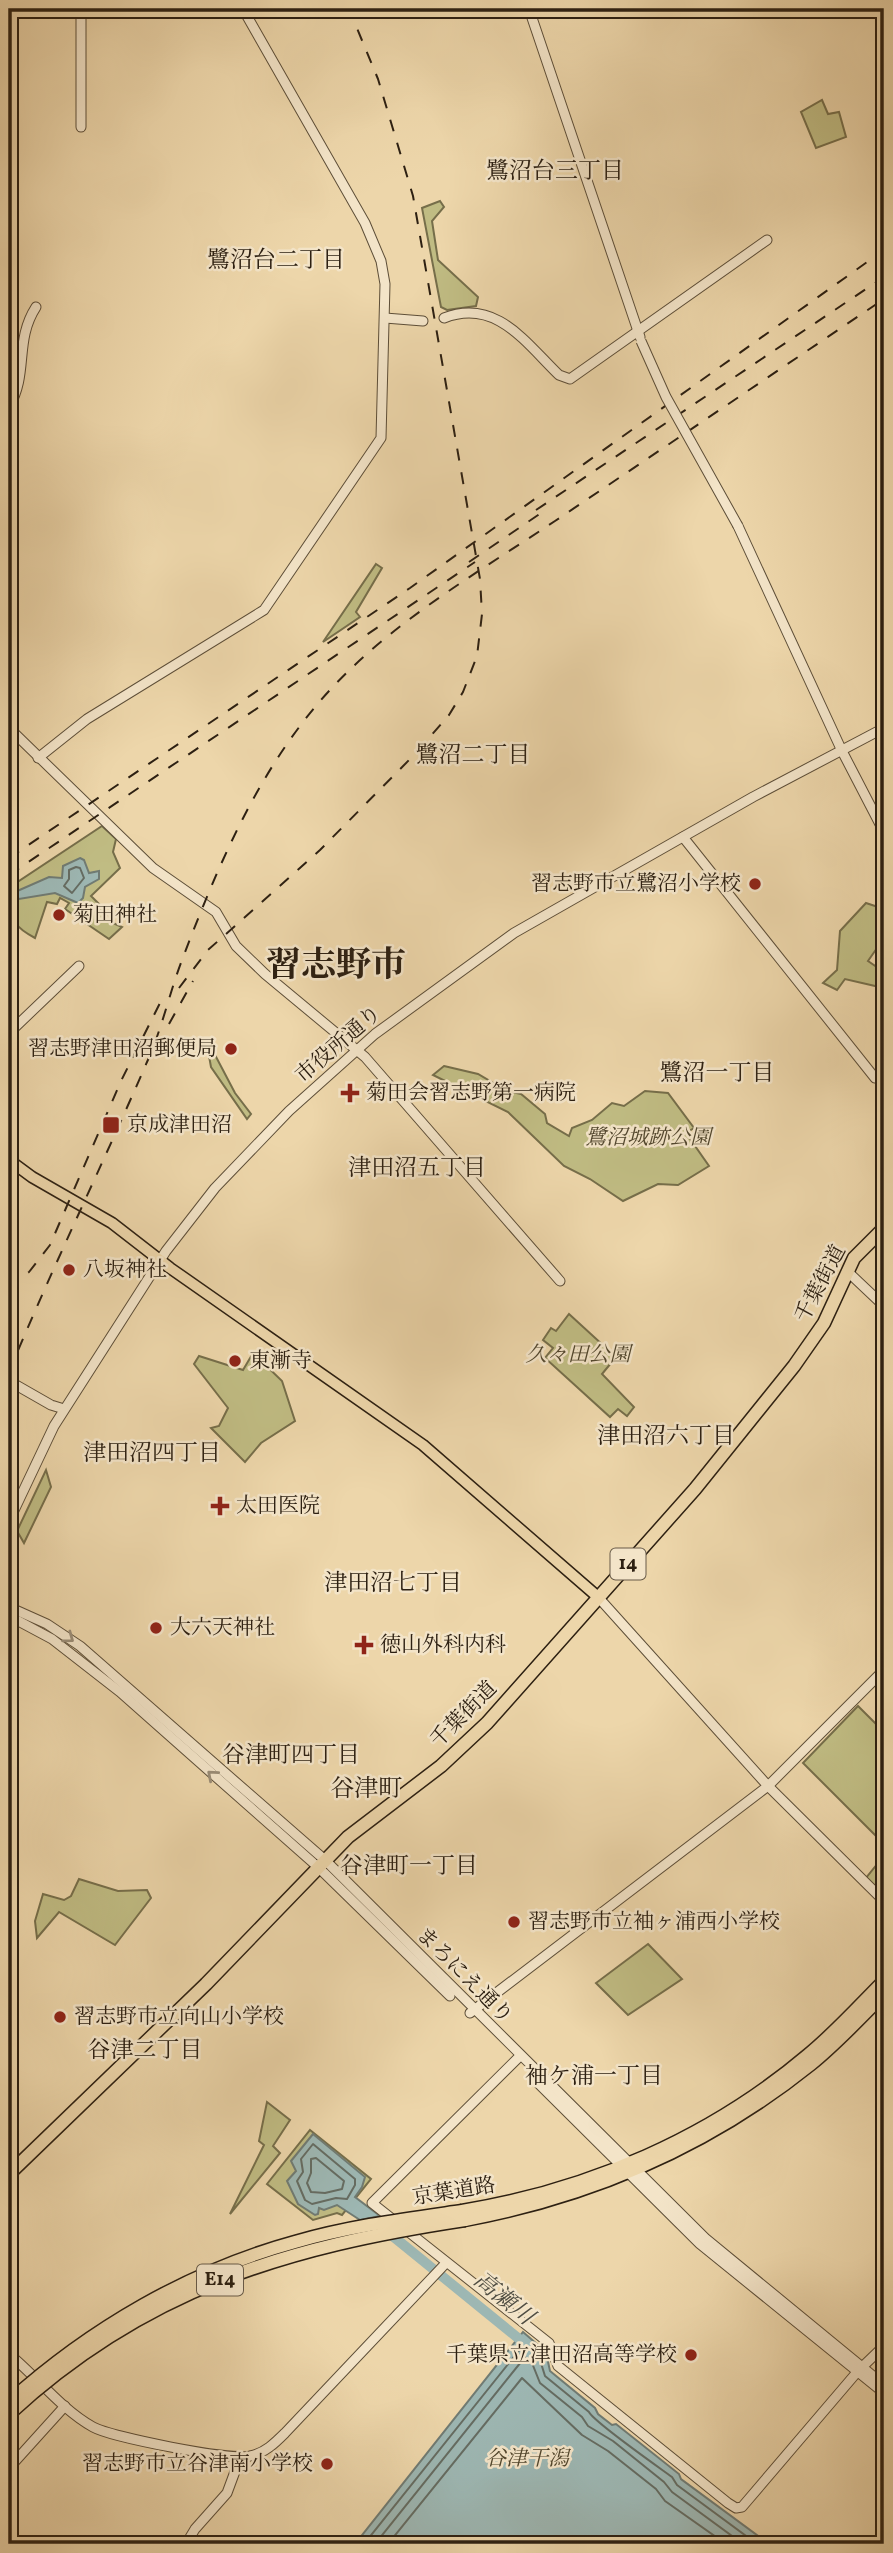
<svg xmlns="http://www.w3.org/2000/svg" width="893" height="2553" font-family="Vollkorn,'Noto Serif JP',serif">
<rect width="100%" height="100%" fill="#edd6aa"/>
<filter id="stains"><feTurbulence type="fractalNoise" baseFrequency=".00286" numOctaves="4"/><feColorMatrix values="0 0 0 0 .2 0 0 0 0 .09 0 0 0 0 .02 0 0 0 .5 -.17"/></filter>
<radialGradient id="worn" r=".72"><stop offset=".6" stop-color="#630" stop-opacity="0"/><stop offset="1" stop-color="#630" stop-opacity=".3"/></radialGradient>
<g fill="#c0bc83" stroke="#766e4a" stroke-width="2">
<polygon points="822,100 828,114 839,112 846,137 816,148 801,112"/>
<polygon points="440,201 444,207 432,221 438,260 478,297 476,306 447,310 441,307 422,208"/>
<polygon points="376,564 382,568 356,612 360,617 323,642"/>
<path d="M102 826 116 839 113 852 120 868 91 896 108 913 104 919 122 927 109 939 65 909 69 903 60 898 57 904 47 902 35 938C5 922 16 917 10 887Z"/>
<polygon points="866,903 884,909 884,938 868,961 884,972 884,991 875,986 845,979 837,990 823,983 837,970 840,931"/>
<polygon points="214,1053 235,1093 251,1114 247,1119 211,1067 209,1056"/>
<polygon points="444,1066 478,1074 507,1091 521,1094 545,1114 547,1123 569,1136 572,1128 592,1120 612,1103 624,1106 645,1091 668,1093 694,1128 686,1133 709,1166 678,1185 658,1184 623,1201 590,1179 564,1166 508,1112 433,1075"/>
<polygon points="569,1314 616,1357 602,1374 634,1407 627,1416 618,1409 610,1417 545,1358 553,1348 543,1340 551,1328 556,1331"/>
<polygon points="253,1353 282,1381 295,1421 261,1443 245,1462 211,1428 219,1426 228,1408 194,1364 199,1356 243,1370"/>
<polygon points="46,1470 51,1487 24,1543 17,1531"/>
<polygon points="858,1706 884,1732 884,1896 866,1878 882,1858 881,1841 803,1763"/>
<polygon points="79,1879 118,1891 147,1890 151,1898 115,1945 59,1912 37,1938 35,1921 43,1894 64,1900 71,1896"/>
<polygon points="648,1944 682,1979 628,2015 596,1983"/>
<polygon points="267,2102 290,2120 273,2146 280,2153 230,2214 264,2145 259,2141"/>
<polygon points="310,2130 371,2179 342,2215 337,2213 313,2220 267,2184"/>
</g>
<g fill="#9db7b3" stroke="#707b73" stroke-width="2">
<polygon points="80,858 84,860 89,873 99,871 99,879 85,887 83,898 78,903 55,893 19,899 15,895 15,892 49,877 62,878 63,866"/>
<polygon points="313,2134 365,2177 362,2187 355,2197 380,2216 360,2220 337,2205 324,2210 319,2208 318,2214 315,2215 298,2204 287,2181 296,2171 291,2161"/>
<polygon points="523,2332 538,2345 547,2357 550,2371 595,2408 598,2414 612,2425 616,2424 679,2474 681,2479 769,2544 355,2544"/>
</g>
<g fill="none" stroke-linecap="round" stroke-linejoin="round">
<g stroke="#656c62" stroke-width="2">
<polygon points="76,867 80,868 84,878 72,893 64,886 69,879 69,870"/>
<polygon points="313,2144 355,2179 355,2185 347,2199 336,2198 312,2204 305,2200 297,2181 303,2172 301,2159"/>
<polygon points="316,2158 344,2181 342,2189 325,2193 311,2192 307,2183 311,2173 311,2159"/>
<path d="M364 2544 525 2343 540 2360 545 2376 589 2412C594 2422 657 2466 672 2477L677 2485 757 2544"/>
<polyline points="375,2544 525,2357 532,2363 540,2383 582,2417 588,2426 613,2441 664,2482 672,2492 743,2544"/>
<polyline points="388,2544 522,2378 582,2435 608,2451 656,2489 665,2501 726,2544"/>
</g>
<polyline stroke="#9db7b3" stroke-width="10" points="384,2229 529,2347"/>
<defs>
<g id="minor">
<polyline points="81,9 81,127"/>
<polyline points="529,9 640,337"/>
<polyline points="385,318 423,321"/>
<path d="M444 318C496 298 525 342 559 375L570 379 767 240"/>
<path d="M9 407C29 373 14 341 36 307"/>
<polyline points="738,526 842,751 884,832"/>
<polyline points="9,728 153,868 216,912 236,946 265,974 365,1057 560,1281"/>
<polyline points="38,758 87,719 264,610 381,438 385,284 381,261 365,223 243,9"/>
<polyline points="683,837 875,1078"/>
<polyline points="9,1033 79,966"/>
<polyline points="847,1271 884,1306"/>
<polyline points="9,1381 51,1405 64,1409"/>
<polyline points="9,1521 54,1426 166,1251 215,1188 289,1111 375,1034 514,933 753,797 884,728"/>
<polyline points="598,1597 768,1786 884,1901"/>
<polyline points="9,1607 47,1624 80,1646 326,1861 705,2238 884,2385"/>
<polyline points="9,1616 52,1639 120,1692 319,1868 450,1996"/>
<polyline points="470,2013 768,1786 884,1670"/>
<polyline points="519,2057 372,2203 549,2343 558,2366 728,2503 736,2508 742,2507 858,2371 884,2346"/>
<polyline points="537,2082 700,2244 884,2393"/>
<path d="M9 2354C37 2377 61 2409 93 2427 111 2437 231 2461 250 2456 265 2453 275 2443 285 2433L446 2263"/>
<polyline points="9,2468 65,2406"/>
<polyline points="186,2544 195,2529 227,2493 240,2458"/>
</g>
<polyline id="major" points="9,1160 32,1177 112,1223 170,1268 423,1445 598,1597"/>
<g id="highway">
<polyline points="9,2174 206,1984 348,1837 441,1766 487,1723 695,1489 794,1366 824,1323 854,1258 884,1228"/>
<path d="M462 2211C589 2190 710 2138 808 2055 835 2033 859 2006 884 1981"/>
<path d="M465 2220C593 2196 709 2146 811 2064 837 2043 860 2018 884 1994"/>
</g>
</defs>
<use href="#minor" stroke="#5d4e38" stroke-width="11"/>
<use href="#major" stroke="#2d2012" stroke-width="13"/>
<use href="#highway" stroke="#2d2012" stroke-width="15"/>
<use href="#minor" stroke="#f3e4c8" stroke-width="9"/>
<use href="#major" stroke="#edd6aa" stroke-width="10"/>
<use href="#highway" stroke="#edd6aa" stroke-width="12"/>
<g stroke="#2d2012" stroke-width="2" stroke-dasharray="12 12" stroke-linecap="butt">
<polyline points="536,510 884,277"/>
<polyline points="469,562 547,509"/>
<polyline points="9,858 410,588 884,250"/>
<polyline points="9,875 475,562"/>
<polyline points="179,988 208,950 320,850 415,754 449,715 463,692 477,656 482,614 480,579 413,196 378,79 349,9"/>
<polyline points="169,1024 193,981"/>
<polyline points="9,1287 29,1272 50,1245 121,1081 163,997"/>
<path d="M9 1372C52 1268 102 1166 147 1062 162 1029 169 994 182 960 217 868 256 775 321 700 385 626 474 575 555 521 665 447 774 373 884 299"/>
</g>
<defs>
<polyline id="minor-bridge" points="641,341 666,397 738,526"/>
<g id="highway-bridge">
<path d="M9 2402C90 2329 189 2271 295 2242 350 2226 406 2219 462 2211"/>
<path d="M9 2414C144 2289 286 2247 465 2220"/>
</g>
</defs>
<use href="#minor-bridge" stroke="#5d4e38" stroke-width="11" stroke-linecap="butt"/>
<use href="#highway-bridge" stroke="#2d2012" stroke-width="15" stroke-linecap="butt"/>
<use href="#minor-bridge" stroke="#f3e4c8" stroke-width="9"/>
<use href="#highway-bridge" stroke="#edd6aa" stroke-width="12"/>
</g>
<defs><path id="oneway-chevron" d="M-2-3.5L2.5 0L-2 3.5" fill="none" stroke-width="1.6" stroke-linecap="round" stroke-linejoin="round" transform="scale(1.75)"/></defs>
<g stroke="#9a8c76">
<use href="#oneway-chevron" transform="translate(69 1638) rotate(36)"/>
<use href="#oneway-chevron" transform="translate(212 1775) rotate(-139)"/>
</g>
<g fill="#8f2418" stroke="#f3e4c8" stroke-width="2.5">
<circle cx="755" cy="884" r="7"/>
<circle cx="59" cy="915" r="7"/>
<circle cx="231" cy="1049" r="7"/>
<path d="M346.5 1082.5h7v7h7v7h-7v7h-7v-7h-7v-7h7z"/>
<rect x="102" y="1116" width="18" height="18" rx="3.5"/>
<circle cx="69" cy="1270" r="7"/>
<circle cx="235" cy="1361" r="7"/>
<path d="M216.5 1495.5h7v7h7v7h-7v7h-7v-7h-7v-7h7z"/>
<circle cx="156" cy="1628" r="7"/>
<path d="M360.5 1634.5h7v7h7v7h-7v7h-7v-7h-7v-7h7z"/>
<circle cx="514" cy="1922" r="7"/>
<circle cx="60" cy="2017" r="7"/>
<circle cx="691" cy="2355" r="7"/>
<circle cx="327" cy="2464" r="7"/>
</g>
<g text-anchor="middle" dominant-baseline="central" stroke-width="5" stroke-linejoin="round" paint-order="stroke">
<g fill="#f3e4c8" stroke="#685b49" stroke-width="2">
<rect x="610.5" y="1548.5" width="35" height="31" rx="5"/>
<rect x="197" y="2264.5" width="46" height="31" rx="5"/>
</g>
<g font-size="19" font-weight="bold" fill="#2d2012">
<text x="628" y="1564">14</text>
<text x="220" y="2280">E14</text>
</g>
<g font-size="21" fill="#2d2012" stroke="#f3e4c8" text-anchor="start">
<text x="741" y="884" text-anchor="end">習志野市立鷺沼小学校</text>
<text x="73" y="915">菊田神社</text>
<text x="217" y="1049" text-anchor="end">習志野津田沼郵便局</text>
<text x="366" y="1093">菊田会習志野第一病院</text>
<text x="127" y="1125">京成津田沼</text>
<text x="83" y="1270">八坂神社</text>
<text x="249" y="1361">東漸寺</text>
<text x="236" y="1506">太田医院</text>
<text x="170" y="1628">大六天神社</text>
<text x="380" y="1645">徳山外科内科</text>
<text x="528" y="1922">習志野市立袖ヶ浦西小学校</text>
<text x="74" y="2017">習志野市立向山小学校</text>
<text x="677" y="2355" text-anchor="end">千葉県立津田沼高等学校</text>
<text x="313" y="2464" text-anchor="end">習志野市立谷津南小学校</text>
</g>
<g font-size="21" fill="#2d2012" stroke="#f3e4c8">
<text transform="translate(339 1045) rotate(-41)">市役所通り</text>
<text transform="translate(821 1284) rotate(-62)">千葉街道</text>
<text transform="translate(464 1715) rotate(-45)">千葉街道</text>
<text transform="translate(464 1976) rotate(45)">まろにえ通り</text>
<text transform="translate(454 2192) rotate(-9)">京葉道路</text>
</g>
<g font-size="21" font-style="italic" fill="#52472e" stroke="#f3e4c8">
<text x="648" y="1138">鷺沼城跡公園</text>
<text x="578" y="1355">久々田公園</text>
<text x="527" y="2459">谷津干潟</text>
</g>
<g font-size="23" fill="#2d2012" stroke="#f3e4c8">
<text x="555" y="172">鷺沼台三丁目</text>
<text x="276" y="261">鷺沼台二丁目</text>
<text x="473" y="756">鷺沼二丁目</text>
<text x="717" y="1074">鷺沼一丁目</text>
<text x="417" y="1169">津田沼五丁目</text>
<text x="666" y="1437">津田沼六丁目</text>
<text x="152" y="1454">津田沼四丁目</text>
<text x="393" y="1584">津田沼七丁目</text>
<text x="291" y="1756">谷津町四丁目</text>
<text x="409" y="1867">谷津町一丁目</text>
<text x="145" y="2051">谷津二丁目</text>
<text x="594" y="2077">袖ケ浦一丁目</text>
</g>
<g font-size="23" font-style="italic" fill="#4f4d42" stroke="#f3e4c8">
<text transform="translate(503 2299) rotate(39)">高瀬川</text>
</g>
<g font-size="24" fill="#2d2012" stroke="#f3e4c8">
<text x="366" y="1790">谷津町</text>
</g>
<g font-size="35" font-weight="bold" fill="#2d2012" stroke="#f3e4c8">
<text x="336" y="967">習志野市</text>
</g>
</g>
<rect width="893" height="2553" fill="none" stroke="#edd6aa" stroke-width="35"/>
<rect x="10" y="10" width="872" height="2532" fill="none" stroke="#2d2012" stroke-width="3.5"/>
<rect x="18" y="18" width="858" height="2518" fill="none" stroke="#2d2012" stroke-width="2"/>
<rect width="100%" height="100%" filter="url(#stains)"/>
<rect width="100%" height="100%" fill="url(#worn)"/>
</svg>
